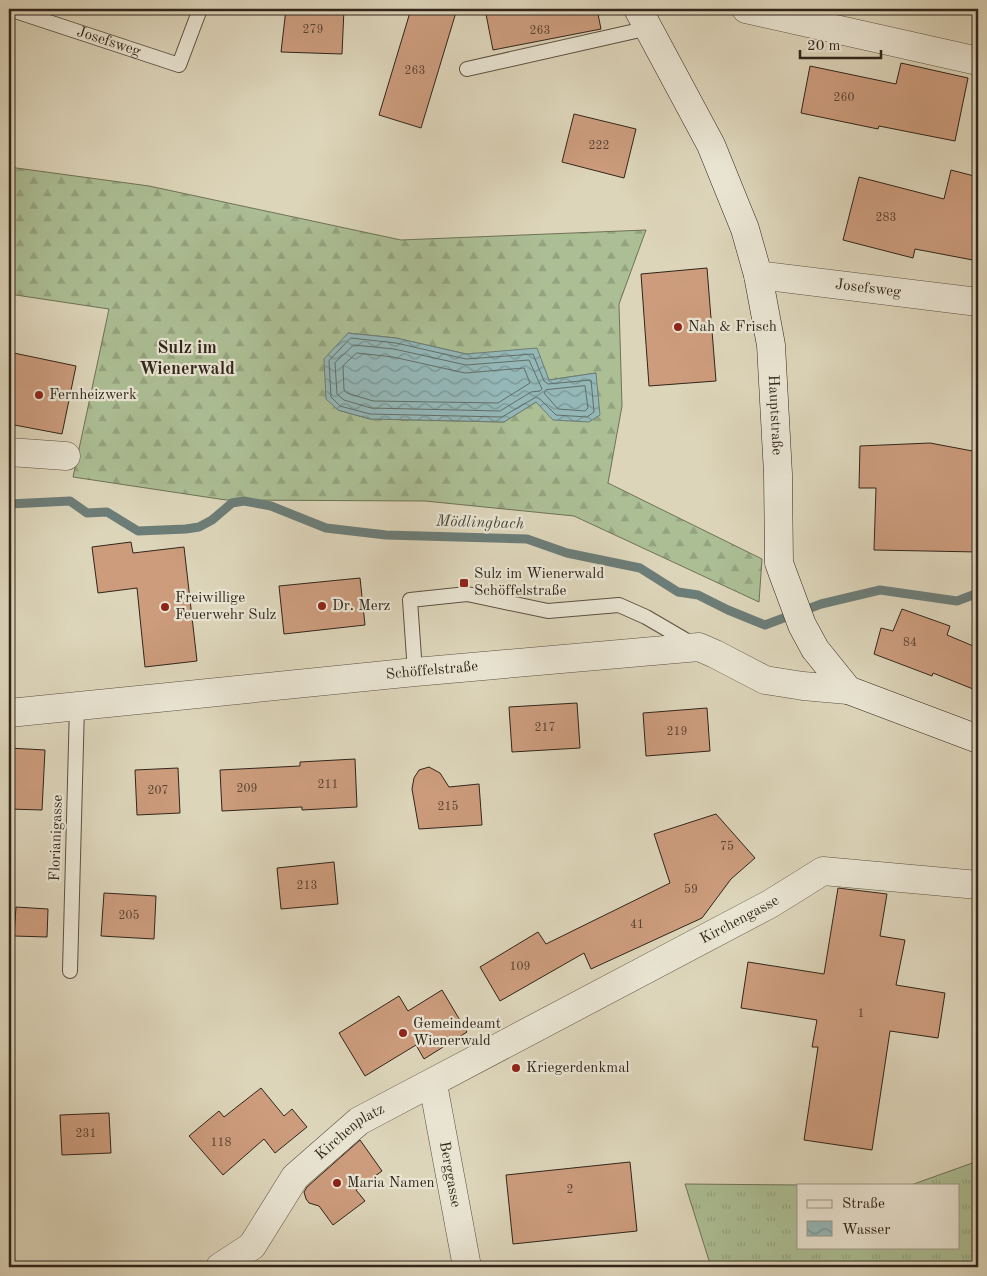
<svg xmlns="http://www.w3.org/2000/svg" width="987" height="1276" font-family="'Old Standard TT',serif">
<defs>
<pattern id="grass-tufts" width="24" height="20" patternUnits="userSpaceOnUse" patternTransform="scale(1.25)"><rect width="24" height="20" fill="#acbe94"/><path d="M3 7l-1-3M5 7V3M7 7l1-3M15 17l-1-3M17 17v-4M19 17l1-3" fill="none" stroke="#94a37f"/></pattern>
<pattern id="forest-firs" width="22" height="20" patternUnits="userSpaceOnUse" patternTransform="scale(1.25)"><rect width="22" height="20" fill="#acbe94"/><path d="M5 1l3.5 6h-7zM16 11l3.5 6h-7z" fill="#94a37f"/></pattern>
<pattern id="water-waves" width="16" height="10" patternUnits="userSpaceOnUse" patternTransform="scale(1.25)"><rect width="16" height="10" fill="#94b7b7"/><path d="M0 5q4-4 8 0t8 0" fill="none" stroke="#799594"/></pattern>
</defs>
<rect width="100%" height="100%" fill="#ddd5ba"/>
<filter id="stains"><feTurbulence type="fractalNoise" baseFrequency=".004" numOctaves="4"/><feColorMatrix values="0 0 0 0 .2 0 0 0 0 .09 0 0 0 0 .02 0 0 0 .5 -.17"/></filter>
<radialGradient id="worn" r=".72"><stop offset=".6" stop-color="#630" stop-opacity="0"/><stop offset="1" stop-color="#630" stop-opacity=".3"/></radialGradient>
<polygon fill="url(#grass-tufts)" stroke="#6e7257" points="978,1161 978,1267 711,1267 685,1184 798,1185 798,1247 958,1247 958,1185 911,1185"/>
<path fill="url(#forest-firs)" stroke="#6e7257" fill-rule="evenodd" d="M9 167 149 186 401 240 646 230 619 304 622 406 608 483 762 559 759 602 574 516 425 501 226 500 73 477 109 309 9 294ZM348 333 396 338 466 354 549 380 596 373 536 402 504 422 370 419 338 410Z"/>
<polygon fill="url(#water-waves)" stroke="#6c7d78" points="348,333 396,338 466,354 537,348 549,380 596,373 600,415 589,422 553,420 536,402 504,422 370,419 338,410 326,399 324,359"/>
<g fill="none" stroke-linecap="round" stroke-linejoin="round">
<g stroke="#626e68" stroke-width="1">
<polygon points="351,338 396,343 466,359 533,354 544,381 548,384 591,380 594,412 587,417 556,415 540,399 536,397 502,417 370,414 340,406 331,397 329,361"/>
<polygon points="354,345 394,349 466,365 529,360 542,389 540,391 531,392 500,411 371,408 344,400 337,394 335,363"/>
<polygon points="357,353 393,357 465,373 524,368 530,383 498,403 373,401 347,393 344,390 343,366"/>
<polygon points="585,386 588,408 585,411 558,409 544,393 546,390"/>
</g>
<polyline stroke="#6c7d78" stroke-width="9" points="9,504 70,501 87,513 107,512 138,531 186,529 199,527 212,520 232,503 244,501 271,506 326,528 386,535 527,539 567,553 640,568 678,592 698,595 728,610 765,625 821,604 880,590 957,601 978,593"/>
</g>
<g fill="#cc9c7d" stroke="#31251a">
<polygon points="286,9 344,9 342,54 281,52"/>
<polygon points="411,9 457,9 421,128 379,115"/>
<polygon points="485,9 597,9 601,29 493,50"/>
<polygon points="901,63 968,78 955,141 879,126 878,129 801,113 810,66 896,84"/>
<polygon points="574,114 636,129 624,178 562,162"/>
<polygon points="951,170 978,177 978,261 915,249 913,258 843,240 859,177 944,199"/>
<polygon points="707,268 716,381 649,386 641,274"/>
<polygon points="9,352 76,366 62,434 9,424"/>
<polygon points="930,443 978,452 978,552 874,550 876,488 859,488 860,446"/>
<polygon points="131,542 133,553 184,547 197,661 145,667 137,588 98,593 92,547"/>
<polygon points="360,578 365,625 284,634 279,586"/>
<polygon points="902,609 950,626 947,635 978,648 978,691 933,673 932,676 874,654 881,628 893,631"/>
<polygon points="577,703 580,748 512,752 509,707"/>
<polygon points="707,708 710,751 646,756 643,713"/>
<polygon points="9,748 45,750 42,810 9,809"/>
<polygon points="355,759 357,807 302,810 302,807 222,811 220,770 300,766 300,762"/>
<polygon points="429,767 440,773 449,787 479,784 482,825 419,829 412,789 414,778 419,770"/>
<polygon points="178,768 180,813 137,815 135,770"/>
<polygon points="716,814 755,858 731,879 702,918 591,969 584,953 500,1001 480,967 538,932 546,944 670,883 654,834"/>
<polygon points="334,862 338,904 281,909 277,868"/>
<polygon points="838,888 887,894 880,936 905,940 896,985 945,993 938,1038 890,1031 872,1150 804,1140 818,1047 812,1047 817,1020 741,1008 748,962 824,974"/>
<polygon points="104,893 156,896 154,939 101,936"/>
<polygon points="16,907 48,909 47,937 14,936"/>
<polygon points="442,990 467,1032 424,1059 416,1045 365,1076 339,1033 399,996 408,1011"/>
<polygon points="261,1088 284,1116 292,1109 307,1127 275,1153 264,1139 223,1175 189,1136 219,1111 224,1117"/>
<polygon points="109,1113 111,1153 62,1155 60,1115"/>
<polygon points="360,1140 382,1171 356,1190 365,1201 333,1225 319,1206 309,1203 306,1199 304,1192 307,1187"/>
<polygon points="630,1162 637,1231 513,1244 506,1175"/>
</g>
<g fill="none" stroke-linecap="round" stroke-linejoin="round">
<defs>
<g id="service">
<path id="s1" d="M9 9 179 65 200 9"/>
<polyline points="467,69 649,28"/>
<polyline points="415,672 410,600 467,594 548,611 619,605 646,617 694,645"/>
<polyline points="70,971 77,706"/>
</g>
<g id="minor">
<polyline points="746,9 978,61"/>
<path id="s2" d="M758 275 978 302"/>
<polyline points="9,452 66,456"/>
<path id="s3" d="M9 713 415 672 699 647 715 654 765 680 803 686 848 690"/>
<path id="s4" d="M433 1084 467 1267"/>
<path id="s5" d="M220 1267 252 1246 295 1177 359 1121 770 904 823 871 978 885"/>
</g>
<g id="secondary">
<path id="s6" d="M638 9 711 145 745 229 758 275 771 345 778 474 779 563 802 625 815 649 848 690 978 739"/>
</g>
</defs>
<use href="#service" stroke="#5c5142" stroke-width="16"/>
<use href="#minor" stroke="#5c5142" stroke-width="29"/>
<use href="#secondary" stroke="#31251a" stroke-width="29"/>
<use href="#service" stroke="#e9e4d2" stroke-width="14"/>
<use href="#minor" stroke="#e9e4d2" stroke-width="28"/>
<use href="#secondary" stroke="#e9e4d2" stroke-width="28"/>
</g>
<g fill="#8f2418" stroke="#e9e4d2" stroke-width="2">
<circle cx="678" cy="327" r="5"/>
<circle cx="39" cy="395" r="5"/>
<rect x="459" y="578" width="10" height="10" rx="2.5"/>
<circle cx="322" cy="606" r="5"/>
<circle cx="165" cy="607" r="5"/>
<circle cx="403" cy="1033" r="5"/>
<circle cx="516" cy="1068" r="5"/>
<circle cx="337" cy="1183" r="5"/>
</g>
<g text-anchor="middle" dominant-baseline="central" stroke-width="4.5" stroke-linejoin="round" paint-order="stroke">
<g font-size="12" fill="#584333">
<text x="313" y="30">279</text>
<text x="540" y="31">263</text>
<text x="415" y="71">263</text>
<text x="844" y="98">260</text>
<text x="599" y="146">222</text>
<text x="886" y="218">283</text>
<text x="910" y="643">84</text>
<text x="545" y="728">217</text>
<text x="677" y="732">219</text>
<text x="328" y="785">211</text>
<text x="247" y="789">209</text>
<text x="158" y="791">207</text>
<text x="448" y="807">215</text>
<text x="727" y="847">75</text>
<text x="307" y="886">213</text>
<text x="691" y="890">59</text>
<text x="129" y="916">205</text>
<text x="637" y="925">41</text>
<text x="520" y="967">109</text>
<text x="861" y="1014">1</text>
<text x="86" y="1134">231</text>
<text x="221" y="1143">118</text>
<text x="570" y="1190">2</text>
</g>
<g font-size="15" fill="#31251a" stroke="#e9e4d2">
<text stroke="none"><textPath href="#s1" startOffset="105">Josefsweg</textPath></text>
<text stroke="none"><textPath href="#s2" startOffset="111">Josefsweg</textPath></text>
<text stroke="none"><textPath href="#s6" startOffset="434">Hauptstraße</textPath></text>
<text stroke="none"><textPath href="#s3" startOffset="425">Schöffelstraße</textPath></text>
<text transform="translate(57 838) rotate(-88)">Florianigasse</text>
<text stroke="none"><textPath href="#s5" startOffset="635">Kirchengasse</textPath></text>
<text stroke="none"><textPath href="#s5" startOffset="191">Kirchenplatz</textPath></text>
<text stroke="none"><textPath href="#s4" startOffset="92">Berggasse</textPath></text>
</g>
<g font-size="15" fill="#31251a" stroke="#e9e4d2" text-anchor="start">
<text x="688" y="327">Nah &amp; Frisch</text>
<text x="49" y="395">Fernheizwerk</text>
<text x="474" y="574">Sulz im Wienerwald<tspan x="474" dy="17">Schöffelstraße</tspan></text>
<text x="175" y="598">Freiwillige<tspan x="175" dy="17">Feuerwehr Sulz</tspan></text>
<text x="332" y="606">Dr. Merz</text>
<text x="413" y="1024">Gemeindeamt<tspan x="413" dy="17">Wienerwald</tspan></text>
<text x="526" y="1068">Kriegerdenkmal</text>
<text x="347" y="1183">Maria Namen</text>
</g>
<g font-size="16" font-style="italic" fill="#4a4a41" stroke="#e9e4d2">
<text transform="translate(480 523) rotate(2)">Mödlingbach</text>
</g>
<g font-size="18" font-weight="bold" fill="#31251a" stroke="#e9e4d2">
<text x="187" y="348">Sulz im<tspan x="187" dy="21">Wienerwald</tspan></text>
</g>
</g>
<rect width="987" height="1276" fill="none" stroke="#ddd5ba" stroke-width="30"/>
<rect x="10" y="10" width="967" height="1256" fill="none" stroke="#31251a" stroke-width="2.5"/>
<rect x="15" y="15" width="957" height="1246" fill="none" stroke="#31251a"/>
<rect x="797" y="1184" width="162" height="65" fill="#e9e4d2" stroke="#9f9888"/>
<rect x="807" y="1200" width="25" height="8" fill="#e9e4d2" stroke="#9f9888"/>
<text x="842" y="1208" font-size="15" fill="#31251a">Straße</text>
<rect x="807" y="1221" width="25" height="15" fill="url(#water-waves)" stroke="#9f9888"/>
<text x="842" y="1234" font-size="15" fill="#31251a">Wasser</text>
<path d="M800 50v8h81v-8" fill="none" stroke="#31251a" stroke-width="2.5"/>
<text x="807" y="50" font-size="15" fill="#31251a" stroke="#e9e4d2" stroke-width="4" paint-order="stroke">20 m</text>
<rect width="100%" height="100%" filter="url(#stains)"/>
<rect width="100%" height="100%" fill="url(#worn)"/>
</svg>
